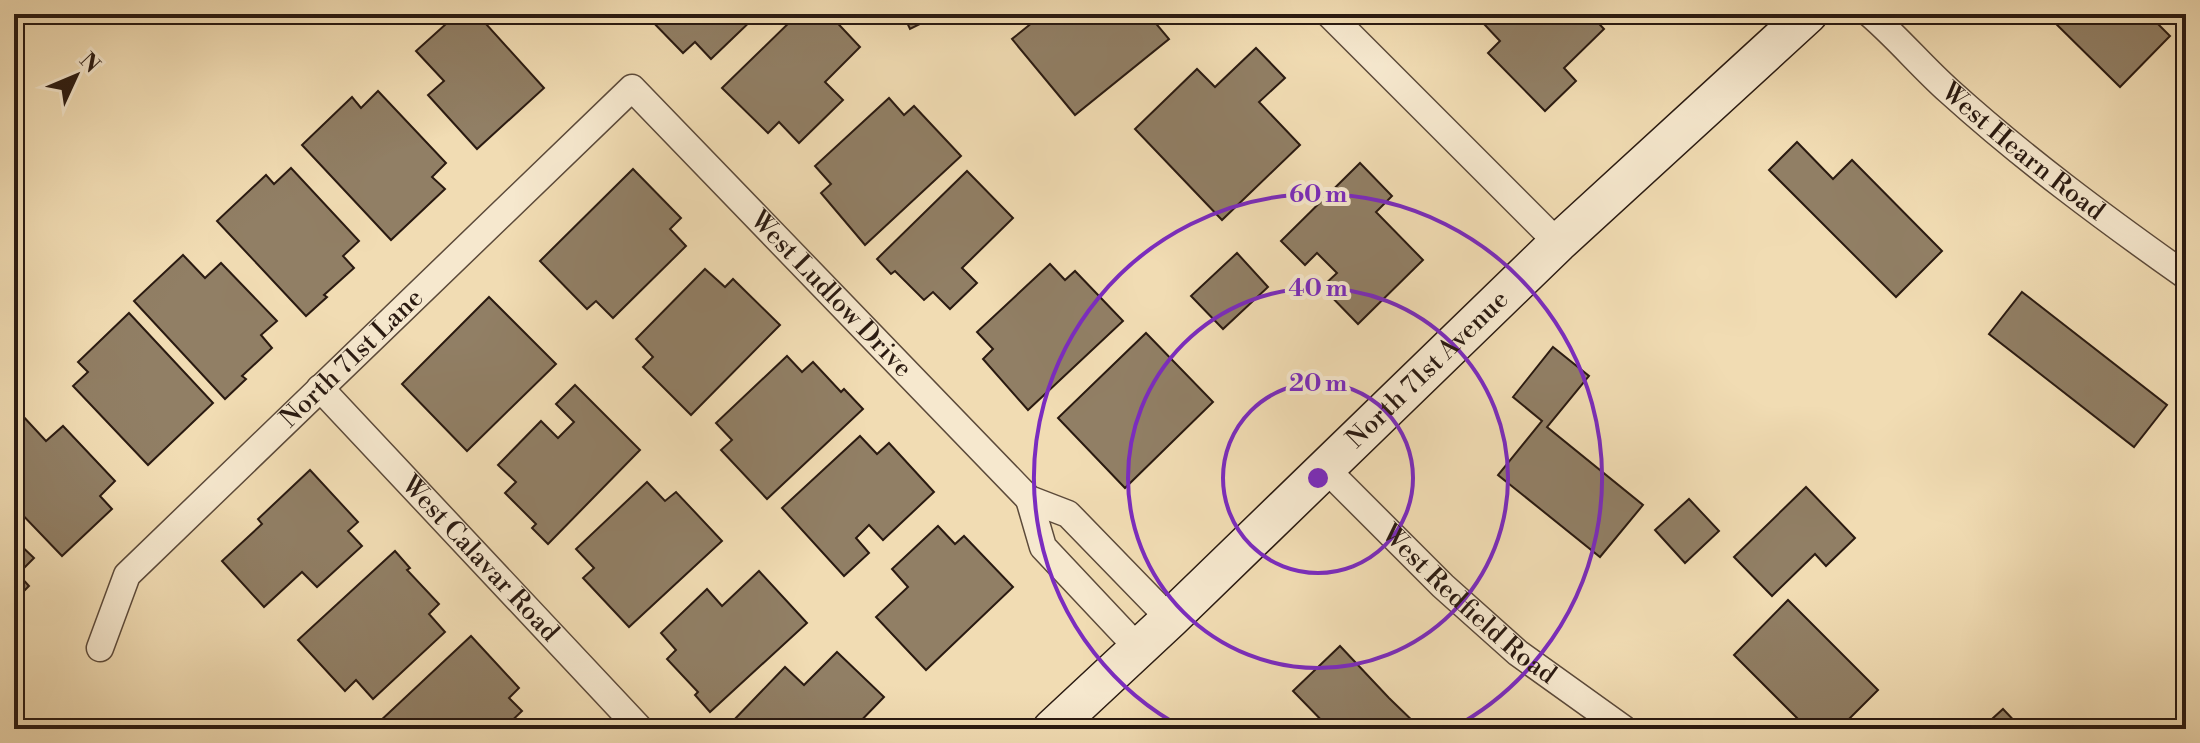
<svg xmlns="http://www.w3.org/2000/svg" width="2200" height="743" font-family="'Libre Bodoni',serif">
<rect width="100%" height="100%" fill="#f1dcb3"/>
<filter id="stains"><feTurbulence type="fractalNoise" baseFrequency=".0025" numOctaves="4"/><feColorMatrix values="0 0 0 0 .2 0 0 0 0 .09 0 0 0 0 .02 0 0 0 .5 -.17"/></filter>
<radialGradient id="worn" r=".72"><stop offset=".6" stop-color="#630" stop-opacity="0"/><stop offset="1" stop-color="#630" stop-opacity=".3"/></radialGradient>
<g fill="#917f65" stroke="#2a1a11" stroke-width="2">
<polygon points="457,14 477,14 544,88 477,149 428,95 444,81 416,51"/>
<polygon points="645,14 756,14 757,15 711,59 695,42 683,53"/>
<polygon points="798,14 829,14 860,47 825,82 843,100 799,143 779,122 768,133 722,88"/>
<polygon points="903,14 940,14 910,29"/>
<polygon points="1043,14 1148,14 1169,39 1075,115 1012,39"/>
<polygon points="1494,14 1590,14 1604,29 1564,68 1576,81 1545,111 1488,53 1500,41 1484,24"/>
<polygon points="2046,14 2148,14 2170,36 2120,87"/>
<polygon points="1256,48 1285,78 1259,102 1300,145 1222,220 1135,129 1197,69 1215,87"/>
<polygon points="378,91 446,163 432,177 445,189 391,240 302,145 352,97 361,108"/>
<polygon points="889,98 904,115 914,106 961,156 865,245 821,193 831,184 815,166"/>
<polygon points="1797,142 1833,179 1852,160 1942,251 1896,297 1769,170"/>
<polygon points="1360,163 1392,196 1376,212 1423,260 1358,324 1322,287 1337,273 1317,253 1305,265 1281,241"/>
<polygon points="291,168 359,241 343,256 354,268 324,295 327,297 306,316 217,221 266,175 274,184"/>
<polygon points="633,169 681,218 670,229 686,246 613,318 596,301 587,309 540,261"/>
<polygon points="967,171 1013,218 962,268 977,283 950,309 933,292 924,300 895,271 891,274 877,259"/>
<polygon points="1237,253 1268,287 1223,329 1191,296"/>
<polygon points="183,255 205,278 221,263 277,321 261,335 272,348 242,376 246,379 225,399 134,301"/>
<polygon points="1050,264 1065,280 1075,271 1123,321 1028,410 983,359 993,349 977,332"/>
<polygon points="705,269 725,287 733,279 780,325 691,415 643,367 653,357 636,339"/>
<polygon points="2022,292 2167,405 2134,447 1989,334"/>
<polygon points="489,297 556,364 467,451 402,384"/>
<polygon points="129,313 213,403 148,465 73,386 88,372 78,362"/>
<polygon points="1146,333 1213,402 1125,488 1058,418"/>
<polygon points="1553,347 1589,376 1547,427 1643,505 1600,557 1498,475 1542,421 1513,397"/>
<polygon points="787,356 802,372 813,362 841,392 844,389 863,409 767,499 721,450 732,440 716,423"/>
<polygon points="575,385 640,450 548,544 532,528 536,524 505,493 516,482 498,465 541,421 558,438 574,422 556,404"/>
<polygon points="21,414 46,441 63,426 115,481 100,496 112,509 62,556 14,506 14,421"/>
<polygon points="860,436 877,454 889,443 934,492 883,540 869,525 856,538 869,553 844,576 782,508"/>
<polygon points="310,470 358,522 348,531 362,546 317,587 302,572 264,607 222,561 262,524 258,519"/>
<polygon points="647,482 665,501 676,492 722,541 629,627 583,578 594,568 576,549"/>
<polygon points="1806,487 1855,538 1826,566 1815,554 1772,596 1734,557"/>
<polygon points="1689,499 1719,531 1685,563 1655,530"/>
<polygon points="938,526 955,544 964,536 1013,587 926,670 876,617 908,587 892,569"/>
<polygon points="14,539 34,558 18,574 29,586 14,601"/>
<polygon points="395,551 410,568 407,570 439,604 429,614 445,632 373,699 356,680 345,691 298,640"/>
<polygon points="759,571 807,623 710,712 695,695 698,692 667,659 676,650 661,633 707,589 722,606"/>
<polygon points="1788,600 1878,690 1839,729 1808,729 1734,655"/>
<polygon points="471,636 519,688 509,698 522,711 503,729 384,729 378,723"/>
<polygon points="1340,646 1389,698 1421,729 1330,729 1293,691"/>
<polygon points="837,652 884,697 853,729 738,729 731,723 785,667 804,685"/>
<polygon points="2003,709 2022,729 1981,729"/>
</g>
<g fill="none" stroke-linecap="round" stroke-linejoin="round">
<defs>
<g id="street">
<polyline points="1329,14 1558,243"/>
<path id="s1" d="M1870 14C1898 38 1922 67 1949 91 2023 158 2104 218 2186 276"/>
<path id="s2" d="M320 388 640 729"/>
<path id="s3" d="M1324 467 1443 586 1518 653 1624 729"/>
<polyline points="1029,499 1043,547 1138,648"/>
<path id="s4" d="M100 648 127 575 632 88 1029 499 1068 514 1170 619"/>
</g>
<g id="secondary">
<path id="s5" d="M1052 729 1170 619 1558 243 1808 14"/>
</g>
</defs>
<use href="#street" stroke="#5c4a3a" stroke-width="29"/>
<use href="#secondary" stroke="#2a1a11" stroke-width="41"/>
<use href="#street" stroke="#f6e8ce" stroke-width="26"/>
<use href="#secondary" stroke="#f6e8ce" stroke-width="38"/>
</g>
<g fill="none" stroke="#7b2cbf" stroke-width="4">
<circle cx="1318" cy="478" r="95"/>
<circle cx="1318" cy="478" r="190"/>
<path d="M1185 729A284 284 0 1 1 1451 729"/>
</g>
<g text-anchor="middle" dominant-baseline="central" stroke-width="8" stroke-linejoin="round" paint-order="stroke">
<g font-size="26" fill="#2a1a11" stroke="#f6e8ce">
<text stroke="none"><textPath href="#s1" startOffset="206">West Hearn Road</textPath></text>
<text stroke="none"><textPath href="#s4" startOffset="1066">West Ludlow Drive</textPath></text>
<text stroke="none"><textPath href="#s4" startOffset="390">North 71st Lane</textPath></text>
<text stroke="none"><textPath href="#s5" startOffset="520">North 71st Avenue</textPath></text>
<text stroke="none"><textPath href="#s2" startOffset="234">West Calavar Road</textPath></text>
<text stroke="none"><textPath href="#s3" startOffset="200">West Redfield Road</textPath></text>
</g>
</g>
<circle cx="1318" cy="478" r="12" fill="#7b2cbf" stroke="#f6e8ce" stroke-width="4"/>
<g font-size="24" text-anchor="middle" font-weight="bold" fill="#7b2cbf" stroke="#f6e8ce" stroke-width="8" stroke-linejoin="round" paint-order="stroke">
<text x="1318" y="202">60 m</text>
<text x="1318" y="296">40 m</text>
<text x="1318" y="391">20 m</text>
</g>
<rect width="2200" height="743" fill="none" stroke="#f1dcb3" stroke-width="48"/>
<rect x="16" y="16" width="2168" height="711" fill="none" stroke="#2a1a11" stroke-width="4"/>
<rect x="24" y="24" width="2152" height="695" fill="none" stroke="#2a1a11" stroke-width="2"/>
<g transform="translate(76 76) rotate(46)" stroke="#f6e8ce" stroke-width="6" paint-order="stroke">
<path d="M0-6L14 30L0 20L-14 30Z" fill="#2a1a11"/>
<text y="-12" font-size="22" font-weight="bold" text-anchor="middle" fill="#2a1a11">N</text>
</g>
<rect width="100%" height="100%" filter="url(#stains)"/>
<rect width="100%" height="100%" fill="url(#worn)"/>
</svg>
